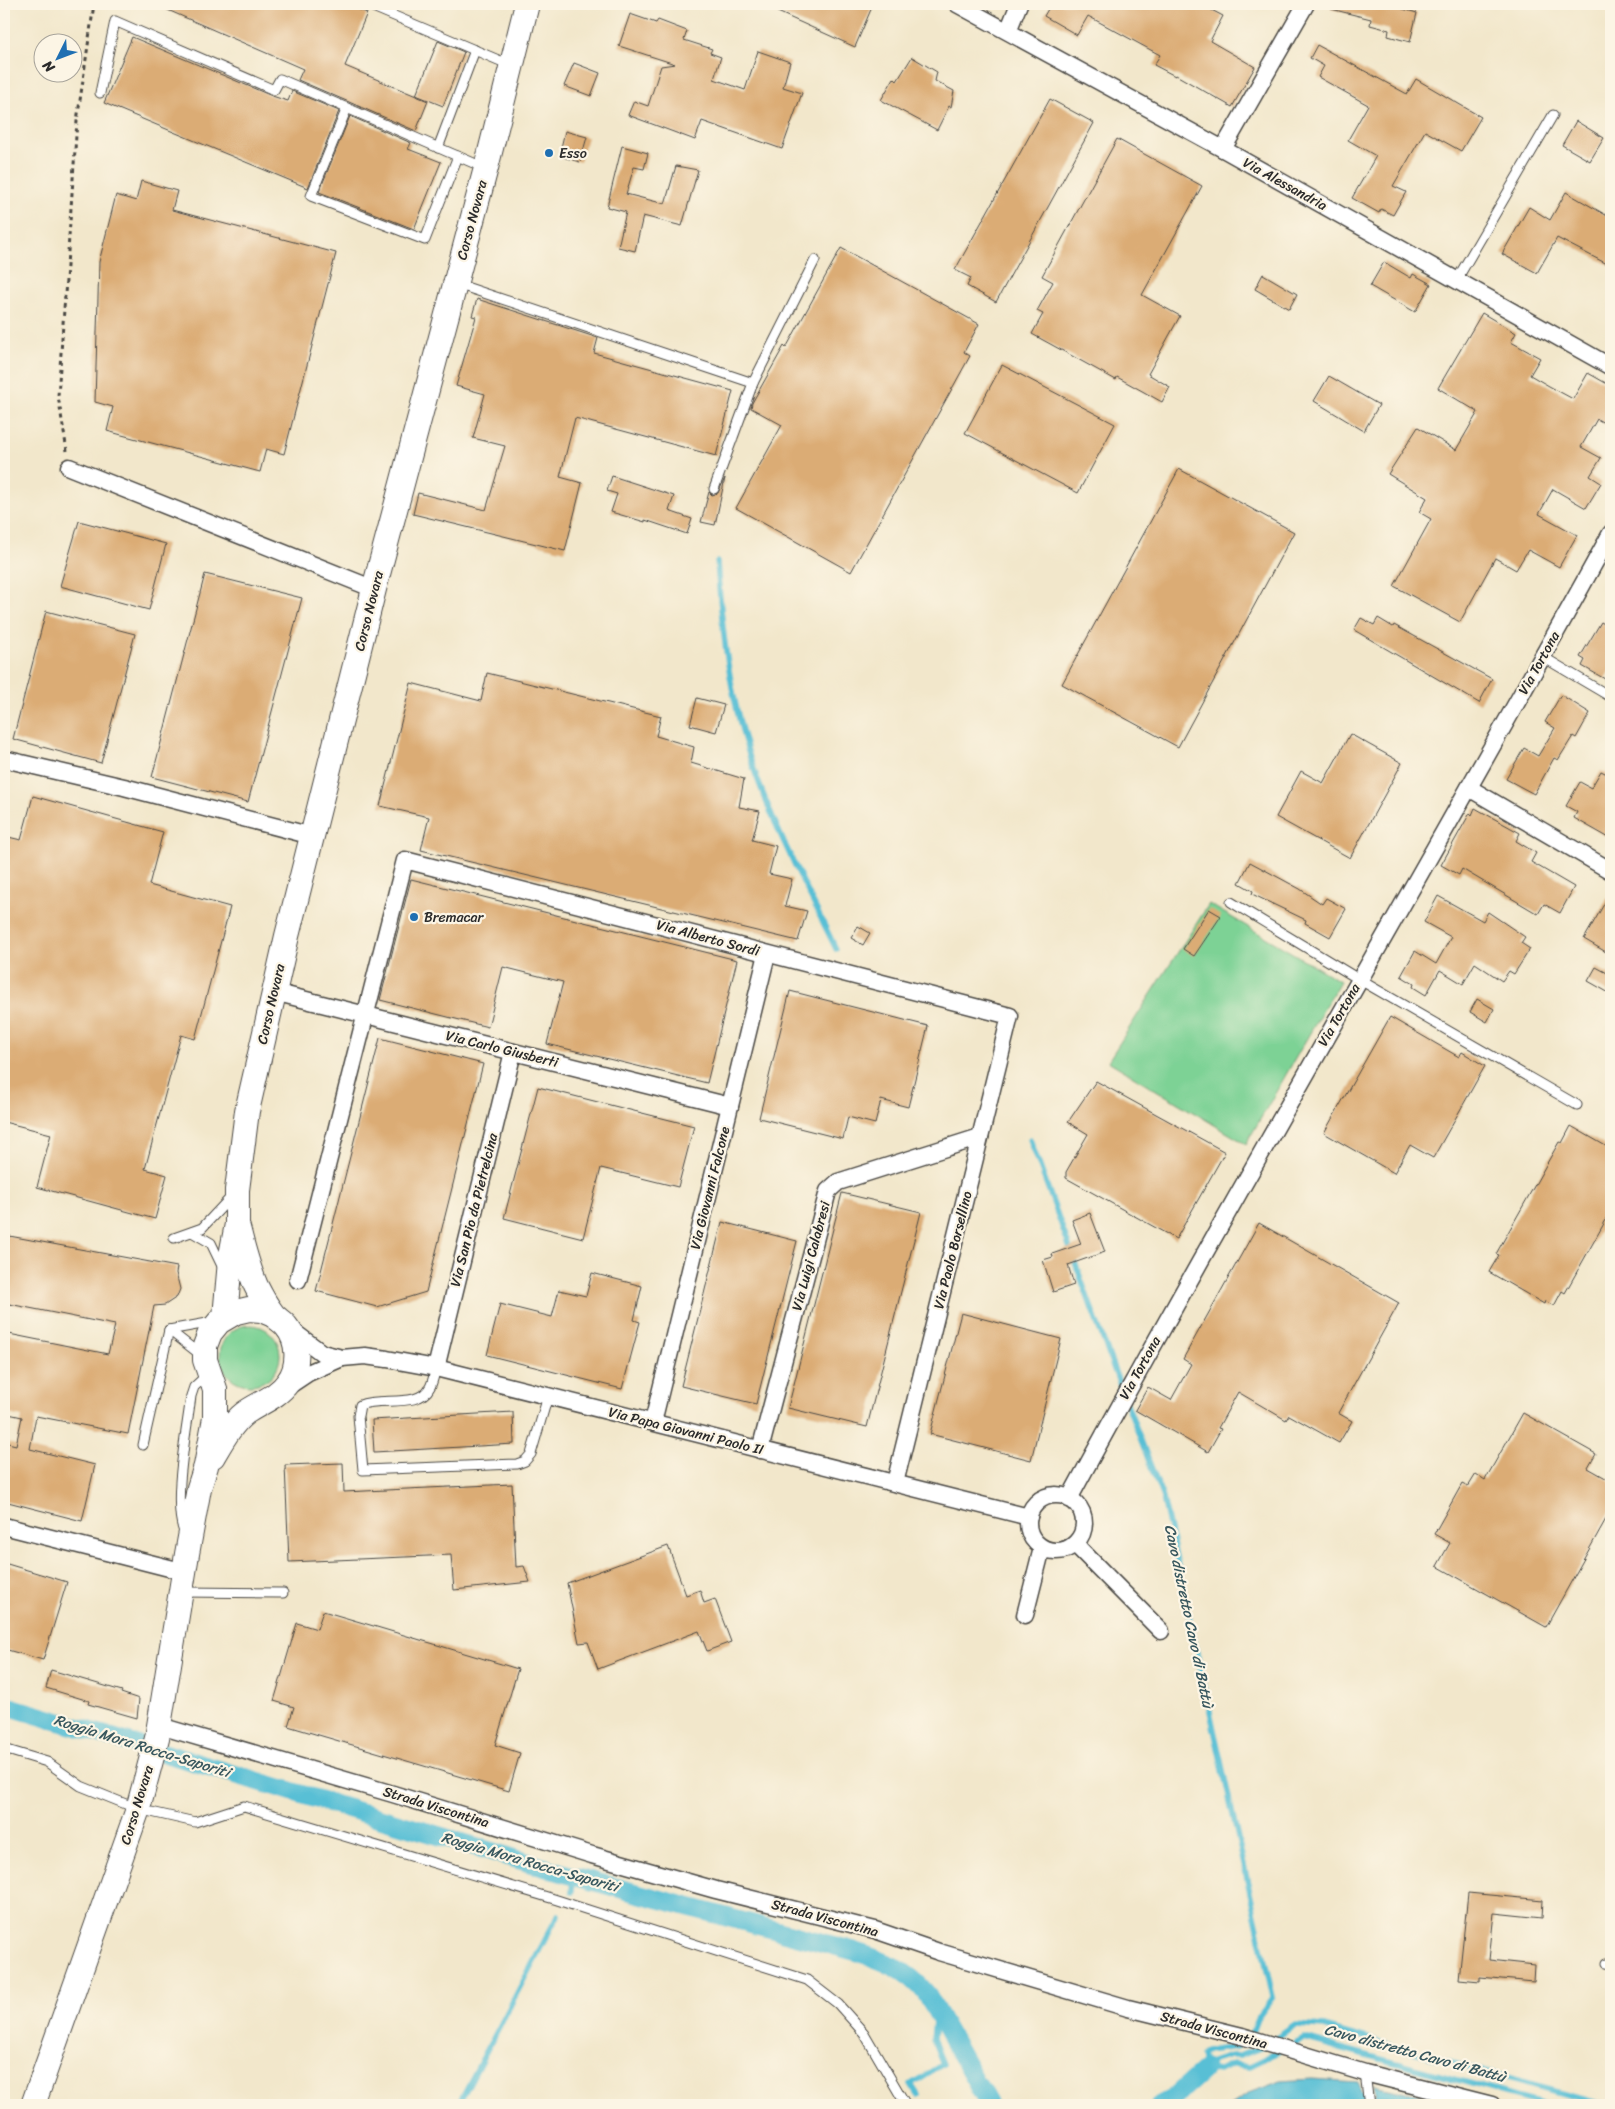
<svg xmlns="http://www.w3.org/2000/svg" width="1615" height="2109" font-family="Sriracha,sans-serif">
<rect width="100%" height="100%" fill="#fcf5e5"/>
<filter id="ink" filterUnits="userSpaceOnUse"><feTurbulence type="fractalNoise" baseFrequency=".02" numOctaves="2"/><feDisplacementMap in="SourceGraphic" scale="10" xChannelSelector="R" yChannelSelector="G"/><feConvolveMatrix kernelMatrix="1 2 1 2 8 2 1 2 1" color-interpolation-filters="sRGB"/></filter>
<filter id="wash" filterUnits="userSpaceOnUse"><feTurbulence type="fractalNoise" baseFrequency=".0096" numOctaves="4" result="noise"/><feDisplacementMap in="SourceGraphic" scale="20" xChannelSelector="R" yChannelSelector="G"/><feGaussianBlur stdDeviation="1.12" result="paint"/><feColorMatrix in="noise" values="0 0 0 0 0 0 0 0 0 0 0 0 0 0 0 0 0 1.4 0 .05"/><feComposite in="paint" operator="in"/></filter>
<g filter="url(#wash)">
<rect width="100%" height="100%" fill="#f2e7cb"/>
<g fill="#7dd295" stroke="#547e60">
<polygon points="1209,904 1340,981 1246,1144 1108,1061"/>
<circle cx="250" cy="1355" r="30"/>
</g>
<g fill="#58bfd5" stroke="#427580">
<polygon points="1312,2079 1358,2082 1362,2105 1231,2105 1251,2092 1281,2081"/>
<polygon points="1374,2085 1462,2104 1467,2105 1377,2105"/>
</g>
<g fill="none" stroke-linecap="round" stroke-linejoin="round">
<g stroke="#58bfd5" stroke-width="5.5">
<path d="M717 562C722 629 729 693 750 758 772 824 806 887 836 949"/>
<polyline points="1030,1139 1115,1372 1163,1498 1273,1997 1257,2019 1249,2039 1237,2047 1206,2051 1202,2055 1205,2069"/>
<polyline points="572,1892 573,1876"/>
<polyline points="1272,2041 1295,2025 1324,2027 1604,2105"/>
<polyline points="1288,2047 1304,2038 1549,2105"/>
<polyline points="1205,2069 1214,2061 1230,2056 1240,2056 1265,2046"/>
<polyline points="1205,2069 1219,2071 1233,2064 1249,2066 1280,2051"/>
<polyline points="918,2095 911,2084 943,2064 933,2039 936,2012"/>
<polyline points="458,2105 558,1915"/>
</g>
<g stroke="#58bfd5" stroke-width="19">
<path d="M4 1705 573 1876 854 1951C882 1960 907 1969 926 1993L989 2105"/>
<polyline points="1336,2099 1352,2099 1377,2105"/>
<polyline points="1160,2105 1173,2098 1205,2069"/>
</g>
</g>
<g id="blocks">
<g fill="#dbac75">
<polygon points="154,4 346,4 367,13 345,66 428,101 416,131 298,80 303,69"/>
<polygon points="760,4 864,4 872,7 855,47"/>
<polygon points="1051,4 1200,4 1223,16 1210,41 1255,67 1232,107 1176,75 1175,76 1154,65 1160,55 1088,16 1077,35 1044,16"/>
<polygon points="1331,4 1397,4 1396,7 1417,13 1410,42 1388,36 1389,30 1370,25 1371,19 1331,9"/>
<polygon points="630,14 656,23 658,20 687,31 684,40 712,49 710,53 721,57 714,79 745,90 758,51 790,62 783,87 802,93 782,149 702,121 695,140 628,115 634,101 648,106 661,66 675,64 619,46"/>
<polygon points="132,37 272,96 288,101 292,91 339,111 308,188 104,103"/>
<polygon points="438,41 464,52 443,106 416,95"/>
<polygon points="1317,45 1407,94 1416,79 1481,117 1461,151 1425,131 1393,186 1406,192 1393,215 1381,209 1379,213 1352,198 1376,156 1348,140 1368,105 1318,77 1324,66 1310,58"/>
<polygon points="912,57 937,72 935,81 954,91 951,107 949,106 937,130 881,100 894,78 897,81"/>
<polygon points="574,63 600,73 591,96 564,86"/>
<polygon points="1050,99 1094,123 996,302 967,286 971,278 955,270"/>
<polygon points="350,116 411,143 408,149 441,162 414,229 319,192"/>
<polygon points="1576,121 1604,138 1590,161 1562,145"/>
<polygon points="565,131 587,137 580,162 559,156"/>
<polygon points="1117,139 1202,186 1142,295 1180,316 1148,374 1170,387 1162,402 1117,377 1116,380 1032,334 1043,314 1037,311 1053,282 1042,276"/>
<polygon points="622,146 648,153 644,169 634,167 626,194 665,204 676,166 698,170 682,226 643,216 635,251 618,247 626,212 607,207"/>
<polygon points="141,181 177,191 172,210 336,253 284,454 266,449 260,472 107,431 113,407 95,402 99,262 116,195 136,201"/>
<polygon points="1566,192 1611,218 1611,266 1557,238 1537,273 1502,254 1529,207 1550,220"/>
<polygon points="841,248 979,324 964,352 970,356 851,572 736,508 782,425 751,408 752,403 784,346 786,348"/>
<polygon points="1384,262 1411,278 1413,274 1431,284 1415,312 1370,286"/>
<polygon points="1263,274 1297,294 1289,309 1255,289"/>
<polygon points="477,299 598,338 594,353 733,391 716,456 575,418 560,477 582,483 565,551 413,514 418,493 486,510 505,446 473,438 485,394 456,386 476,317 472,316"/>
<polygon points="1482,313 1516,333 1511,342 1540,358 1530,375 1549,386 1573,399 1588,373 1611,386 1611,427 1597,419 1581,447 1601,458 1590,476 1601,483 1586,508 1553,489 1539,514 1577,535 1559,567 1528,550 1516,570 1495,558 1460,622 1394,586 1431,519 1419,512 1427,498 1388,474 1418,427 1456,450 1478,412 1438,388"/>
<polygon points="1002,365 1115,424 1078,493 965,433"/>
<polygon points="1329,376 1379,405 1364,431 1314,401"/>
<polygon points="1179,469 1294,532 1178,747 1062,684"/>
<polygon points="612,476 674,496 669,511 692,519 687,534 645,520 645,522 611,512 617,494 607,491"/>
<polygon points="725,478 715,525 701,522 709,492 712,495 718,493"/>
<polygon points="79,521 166,544 149,610 60,586"/>
<polygon points="205,574 302,598 248,802 152,777"/>
<polygon points="46,611 135,634 101,763 13,739"/>
<polygon points="1361,618 1374,625 1378,618 1393,627 1394,625 1492,679 1479,703 1354,630"/>
<polygon points="1601,622 1611,628 1611,668 1605,679 1582,666 1585,660 1580,657"/>
<polygon points="487,673 661,716 656,736 694,747 691,763 744,779 739,807 760,811 752,840 776,846 769,874 792,879 785,906 807,911 798,941 421,850 429,817 380,806 411,683 481,701"/>
<polygon points="1561,695 1590,713 1576,738 1573,736 1558,760 1554,758 1534,794 1506,779 1524,748 1538,756 1555,728 1545,722"/>
<polygon points="697,698 724,705 716,732 690,725"/>
<polygon points="1350,734 1402,763 1350,858 1276,817 1301,771 1323,783"/>
<polygon points="1601,771 1611,776 1611,839 1574,818 1577,812 1566,806 1580,782 1591,788"/>
<polygon points="33,796 163,832 149,885 230,907 195,1039 181,1035 145,1169 167,1175 155,1219 37,1187 51,1134 4,1122 4,836 21,840"/>
<polygon points="1475,808 1520,833 1516,841 1536,853 1531,862 1574,887 1560,913 1544,904 1538,914 1462,869 1459,875 1441,865 1470,813 1472,815"/>
<polygon points="1250,862 1300,889 1322,904 1326,898 1346,909 1330,937 1305,923 1306,920 1252,894 1253,891 1239,883"/>
<polygon points="411,879 737,960 707,1083 547,1044 563,982 503,967 488,1027 380,1000"/>
<polygon points="1611,892 1611,955 1584,939"/>
<polygon points="1438,896 1483,921 1488,912 1525,937 1521,943 1530,949 1514,974 1509,971 1502,981 1475,963 1463,984 1440,970 1426,995 1413,987 1414,984 1401,976 1415,951 1436,964 1451,937 1424,922"/>
<polygon points="1209,909 1221,916 1194,956 1183,949"/>
<polygon points="858,926 870,933 863,945 851,938"/>
<polygon points="1596,967 1611,975 1611,994 1588,981"/>
<polygon points="790,991 928,1026 908,1107 881,1100 875,1124 848,1117 843,1139 759,1118"/>
<polygon points="1477,999 1494,1009 1487,1022 1470,1012"/>
<polygon points="1390,1017 1459,1057 1462,1052 1485,1066 1433,1158 1410,1145 1394,1173 1324,1133"/>
<polygon points="380,1038 483,1064 426,1292 377,1307 316,1291"/>
<polygon points="1096,1081 1225,1152 1176,1239 1066,1178 1066,1172 1088,1134 1068,1122"/>
<polygon points="538,1087 694,1126 678,1187 601,1168 583,1238 504,1218"/>
<polygon points="1571,1126 1611,1149 1611,1211 1565,1293 1562,1291 1554,1306 1545,1301 1544,1304 1489,1272 1499,1255 1496,1254 1559,1142 1562,1143"/>
<polygon points="842,1193 921,1212 867,1427 788,1408"/>
<polygon points="1090,1213 1105,1252 1068,1265 1074,1285 1053,1292 1043,1260 1053,1257 1052,1254 1081,1244 1072,1220"/>
<polygon points="722,1222 797,1241 756,1404 681,1386"/>
<polygon points="1259,1223 1399,1303 1338,1413 1352,1421 1339,1443 1289,1415 1286,1420 1238,1392 1218,1428 1221,1429 1208,1452 1135,1410 1148,1387 1171,1400 1191,1364 1183,1359"/>
<polygon points="4,1235 177,1267 176,1273 180,1289 177,1297 165,1305 154,1306 128,1434 36,1416 30,1449 95,1465 82,1521 4,1501 4,1442 16,1445 22,1417 4,1413 4,1333 108,1354 115,1325 4,1303"/>
<polygon points="592,1273 642,1286 634,1320 640,1322 622,1389 487,1355 500,1304 552,1317 559,1290 586,1296"/>
<polygon points="961,1313 1061,1339 1031,1460 930,1434"/>
<polygon points="513,1412 514,1444 374,1452 372,1420"/>
<polygon points="1523,1413 1596,1454 1588,1468 1611,1481 1611,1510 1546,1627 1437,1566 1450,1543 1434,1534 1462,1484 1468,1487 1476,1474 1485,1480"/>
<polygon points="343,1463 344,1492 512,1484 516,1567 524,1566 530,1582 454,1590 451,1555 289,1562 285,1465"/>
<polygon points="668,1546 686,1595 700,1590 704,1603 715,1599 731,1642 707,1651 699,1631 598,1669 588,1642 579,1643 567,1583"/>
<polygon points="4,1563 67,1582 43,1660 4,1649"/>
<polygon points="323,1611 518,1669 495,1745 520,1753 509,1791 288,1726 294,1707 274,1701 297,1623 317,1629"/>
<polygon points="51,1670 122,1691 121,1693 139,1699 137,1718 88,1704 89,1701 46,1688"/>
<polygon points="1468,1893 1543,1900 1542,1918 1494,1913 1489,1960 1535,1965 1534,1982 1480,1977 1480,1981 1459,1979"/>
</g>
</g>
</g>
<g filter="url(#ink)">
<use href="#blocks" fill-opacity="0" stroke="#494743" stroke-width="1"/>
<g fill="none" stroke-linecap="round" stroke-linejoin="round">
<defs>
<g id="service">
<polyline points="366,4 510,65"/>
<polyline points="100,93 115,21 274,90 280,79 485,168"/>
<polyline points="347,108 311,196 425,240 458,156"/>
<polyline points="438,148 475,50"/>
<polyline points="1456,281 1553,115"/>
<polyline points="457,284 753,383 714,489"/>
<polyline points="753,383 815,260"/>
<polyline points="1543,657 1611,697"/>
<polyline points="1231,902 1360,980 1577,1105"/>
<polyline points="192,1232 211,1243 223,1268"/>
<polyline points="174,1238 202,1228 233,1195"/>
<polyline points="169,1330 197,1352 200,1358"/>
<polyline points="169,1330 213,1322"/>
<path d="M436 1368C434 1374 433 1382 430 1387 419 1409 380 1396 360 1405L358 1416 363 1470 517 1464 525 1461 531 1454 548 1396"/>
<polyline points="143,1445 169,1330"/>
<path d="M185 1534C171 1506 187 1430 191 1396L194 1387 208 1374"/>
<polyline points="182,1592 283,1593"/>
<polyline points="4,1749 47,1762 81,1786 138,1809 195,1822 244,1806 554,1899 807,1980 838,2004 864,2033 906,2105"/>
<polyline points="1607,1963 1611,1964"/>
<polyline points="1365,2073 1369,2105"/>
</g>
<g id="minor">
<polyline points="957,4 1223,149 1611,367"/>
<polyline points="1008,31 1019,4"/>
<polyline points="1223,149 1306,4"/>
<polyline points="69,467 374,589"/>
<polyline points="4,759 124,787 312,836"/>
<polyline points="1469,788 1611,871"/>
<polyline points="274,992 730,1106"/>
<polyline points="298,1280 405,860 1010,1016 895,1483"/>
<polyline points="290,1329 322,1353 342,1358 365,1356 387,1359 436,1368 1029,1517"/>
<polyline points="436,1368 513,1052"/>
<polyline points="287,1387 308,1373 342,1358"/>
<polyline points="653,1422 767,954"/>
<polyline points="760,1450 828,1191 838,1182 980,1137"/>
<circle cx="1056" cy="1523" r="28"/>
<path d="M1069 1499C1245 1174 1434 856 1611 533"/>
<polyline points="4,1526 185,1572"/>
<polyline points="1075,1544 1161,1631"/>
<polyline points="1025,1615 1042,1548"/>
<polyline points="160,1726 393,1794 592,1855 716,1890 875,1930 939,1952 1128,2008 1242,2036 1365,2073 1492,2105"/>
</g>
<g id="secondary">
<polyline points="225,1317 230,1261 237,1224 237,1190 247,1111 287,936 374,589 486,168 527,4"/>
<path d="M213 1456C222 1441 231 1424 245 1413 259 1403 278 1397 288 1382 300 1366 299 1341 286 1326 282 1321 275 1318 272 1313 266 1305 261 1296 256 1286 248 1268 243 1248 238 1228"/>
<polyline points="33,2105 138,1809 157,1738 187,1554 199,1488 206,1466 215,1418 215,1389 205,1360 205,1346 210,1333 219,1322 236,1312 249,1309 261,1310 273,1315"/>
</g>
</defs>
<use href="#service" stroke="#494743" stroke-width="11"/>
<use href="#minor" stroke="#494743" stroke-width="19"/>
<use href="#secondary" stroke="#494743" stroke-width="26"/>
<polyline stroke="#494743" stroke-width="3" stroke-dasharray="4 4" stroke-linecap="butt" points="67,451 58,396 77,121 94,4"/>
<use href="#service" stroke="#fff" stroke-width="9"/>
<use href="#minor" stroke="#fff" stroke-width="16"/>
<use href="#secondary" stroke="#fff" stroke-width="24"/>
</g>
</g>
<g fill="#1f6fb2" stroke="#fcf5e5" stroke-width="2">
<circle cx="549" cy="153" r="5"/>
<circle cx="414" cy="917" r="5"/>
</g>
<g text-anchor="middle" dominant-baseline="central" stroke-width="4.5" stroke-linejoin="round" paint-order="stroke">
<g font-size="14" fill="#2b2b2b" stroke="#fcf5e5" text-anchor="start">
<text x="559" y="153">Esso</text>
<text x="424" y="917">Bremacar</text>
</g>
<g font-size="14" fill="#2b2b2b" stroke="#fcf5e5">
<text transform="translate(1285 184) rotate(29)">Via Alessandria</text>
<text transform="translate(472 220) rotate(-75)">Corso Novara</text>
<text transform="translate(369 611) rotate(-76)">Corso Novara</text>
<text transform="translate(1539 663) rotate(-61)">Via Tortona</text>
<text transform="translate(708 938) rotate(15)">Via Alberto Sordi</text>
<text transform="translate(271 1004) rotate(-77)">Corso Novara</text>
<text transform="translate(1339 1015) rotate(-60)">Via Tortona</text>
<text transform="translate(502 1049) rotate(14)">Via Carlo Giusberti</text>
<text transform="translate(710 1188) rotate(-76)">Via Giovanni Falcone</text>
<text transform="translate(474 1210) rotate(-76)">Via San Pio da Pietrelcina</text>
<text transform="translate(953 1250) rotate(-76)">Via Paolo Borsellino</text>
<text transform="translate(811 1256) rotate(-75)">Via Luigi Calabresi</text>
<text transform="translate(1140 1368) rotate(-61)">Via Tortona</text>
<text transform="translate(686 1431) rotate(14)">Via Papa Giovanni Paolo II</text>
<text transform="translate(137 1805) rotate(-73)">Corso Novara</text>
<text transform="translate(436 1807) rotate(17)">Strada Viscontina</text>
<text transform="translate(825 1918) rotate(15)">Strada Viscontina</text>
<text transform="translate(1214 2030) rotate(15)">Strada Viscontina</text>
</g>
<g font-size="15" font-style="italic" fill="#38575e" stroke="#fcf5e5">
<text transform="translate(1189 1616) rotate(78)">Cavo distretto Cavo di Battù</text>
<text transform="translate(142 1746) rotate(17)">Roggia Mora Rocca-Saporiti</text>
<text transform="translate(530 1862) rotate(16)">Roggia Mora Rocca-Saporiti</text>
<text transform="translate(1415 2053) rotate(15)">Cavo distretto Cavo di Battù</text>
</g>
</g>
<rect width="1615" height="2109" fill="none" stroke="#fcf5e5" stroke-width="20"/>
<g transform="translate(58 58) rotate(228)"><circle r="24" fill="#fcf5e5" stroke="#a8a49b"/>
<path d="M0-4L9 19L0 12L-9 19Z" fill="#1f6fb2"/>
<text y="-8" font-size="14" font-weight="bold" text-anchor="middle" fill="#2b2b2b">N</text>
</g>
</svg>
